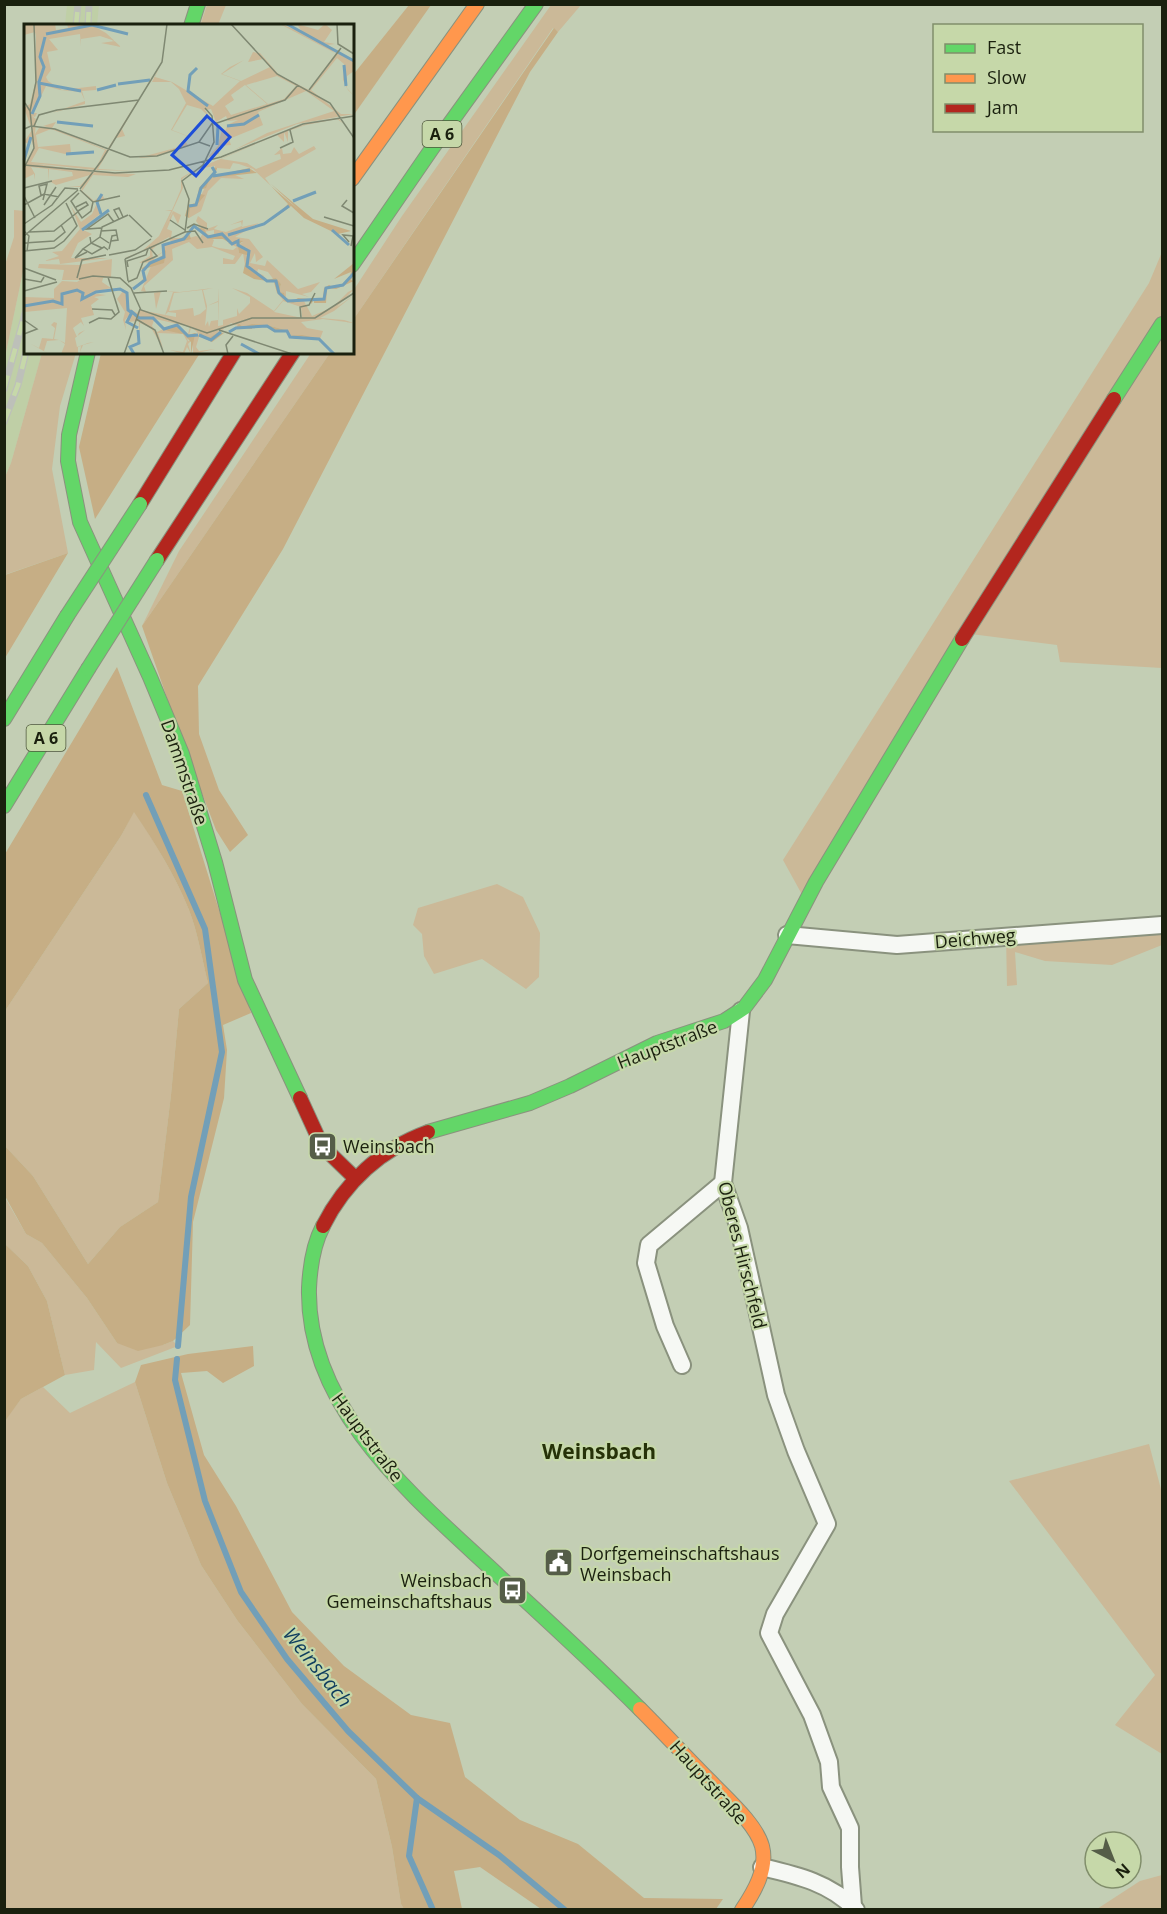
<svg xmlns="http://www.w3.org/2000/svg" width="1167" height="1914" font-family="'Open Sans',sans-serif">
<rect width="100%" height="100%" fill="#c3ceb4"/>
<g fill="#bfcfa6">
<polygon points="67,5 99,5 97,25 65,25"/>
<polygon points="25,262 26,352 42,353 11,463 5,477 5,357"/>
</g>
<g fill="#cbb998">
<polygon points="207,5 226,5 218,25 200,26"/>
<polygon points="551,5 581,5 558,32 553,28 353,320 353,291 402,216"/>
<polygon points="14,210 25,211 25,262 5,357 5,265 14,237"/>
<polygon points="1162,252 1162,668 1060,662 1057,645 963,633 805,900 783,860 1149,283"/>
<polygon points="42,353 76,353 60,406 52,469 68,553 4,575 5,477 11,463"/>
<polygon points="311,353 330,353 142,626 179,551"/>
<path d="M134 811C155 843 175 875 189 910 198 933 202 959 208 983L179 1009 171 1095 158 1202 120 1227 88 1264 33 1176 5 1146V1011L121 836Z"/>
<polygon points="497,884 523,897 540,933 539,977 526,989 482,959 434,974 424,956 422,934 413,925 418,908"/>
<polygon points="1162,925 1162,945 1112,965 1045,961 1015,952 1017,985 1007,986 1006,936"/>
<polygon points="4,1196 26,1234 42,1243 87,1298 117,1343 163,1345 173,1341 178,1346 121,1368 96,1342 94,1370 65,1375 47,1301 28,1266 5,1244"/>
<polygon points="135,1382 167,1483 201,1565 237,1620 302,1704 376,1779 392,1847 401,1904 404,1909 5,1909 4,1421 21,1399 43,1387 70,1413"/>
<polygon points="1149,1444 1162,1493 1162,1754 1115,1725 1155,1675 1009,1481"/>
<polygon points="1162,1875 1162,1909 1097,1909 1140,1881"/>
</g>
<g fill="#c6ae85">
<polygon points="409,5 431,5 353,116 353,75"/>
<polygon points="554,28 558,32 530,72 283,549 198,686 199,734 219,790 248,835 230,852 216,830 181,738 142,626 330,353 352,352 353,320"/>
<polygon points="101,353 200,353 95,519 79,447"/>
<polygon points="68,553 5,658 5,575"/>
<path d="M117 667 162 785 182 791 251 1013 223 1025 227 1050 224 1098 193 1222 190 1325 173 1341 163 1345 138 1351 117 1343 87 1298 42 1243 26 1234 5 1196V1146L33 1176 88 1264 120 1227 158 1202 171 1095 179 1009 208 983C202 959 198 933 189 910 175 875 155 843 134 812L121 836 5 1011V854Z"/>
<polygon points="5,1244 28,1266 47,1301 65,1375 21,1399 5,1421"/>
<polygon points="253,1346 254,1366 223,1383 207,1371 181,1373 204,1455 236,1506 292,1612 344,1666 411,1715 450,1723 465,1777 520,1820 578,1844 644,1898 723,1899 716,1909 541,1909 480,1867 454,1871 462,1909 404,1909 401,1904 392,1847 376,1779 302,1704 237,1620 201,1565 167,1483 135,1382 141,1365 188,1354"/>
</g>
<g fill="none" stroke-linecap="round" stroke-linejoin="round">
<g stroke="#729fb8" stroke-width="6">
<polyline points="146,795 205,929 222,1052 191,1197 178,1346"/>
<polyline points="177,1359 175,1380 205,1501 241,1592 287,1659 348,1731 417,1798 499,1855 565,1910"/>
<polyline points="417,1798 409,1856 433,1910"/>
</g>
<defs>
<g id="street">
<polyline points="787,935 897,945 1162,925"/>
<polyline points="741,1011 723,1183 739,1228 776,1395 796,1451 827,1524 775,1614 769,1633 812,1715 829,1762 831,1787 850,1828 850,1867 853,1906"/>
<polyline points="682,1365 665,1326 646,1263 649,1245 723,1183"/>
<path d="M762 1867C796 1875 831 1883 856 1910"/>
</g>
<g id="fast">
<polyline points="191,26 198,4"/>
<polyline points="352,265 433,147 536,4"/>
<polyline points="88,352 69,435 68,461 80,522 150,677 182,754 215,862 245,980 300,1098"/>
<polyline points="1114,399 1162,324"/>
<polyline points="4,719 67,616"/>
<polyline points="4,806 88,669"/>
<polyline points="428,1132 530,1103 570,1086 657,1043 724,1021 744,1008 765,980 816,882 962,639"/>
<path d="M323 1226C313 1245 310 1267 309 1288 306 1412 419 1501 501 1578 548 1621 595 1664 640 1709"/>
</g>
<g id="slow">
<polyline points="352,179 477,4"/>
<path d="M640 1709C664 1733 687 1758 711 1782 726 1798 756 1824 762 1846 768 1869 754 1892 742 1910"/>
</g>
<g id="jam">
<polyline points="140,504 234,352"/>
<polyline points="157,560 293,352"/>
<polyline points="962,639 1114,399"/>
<polyline points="300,1098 322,1146 355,1178"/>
<path d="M323 1226C345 1182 381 1149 428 1132"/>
</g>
</defs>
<use href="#street" stroke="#8a927e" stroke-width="20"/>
<use href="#fast" stroke="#8a927e" stroke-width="16"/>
<use href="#slow" stroke="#8a927e" stroke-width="16"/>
<use href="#jam" stroke="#8a927e" stroke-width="16"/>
<use href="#street" stroke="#f6f8f4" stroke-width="16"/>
<use href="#fast" stroke="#63d668" stroke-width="14"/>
<use href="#slow" stroke="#ff974d" stroke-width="14"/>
<use href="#jam" stroke="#b3261e" stroke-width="14"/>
<defs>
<g id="rail">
<polyline points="76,26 78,4"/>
<polyline points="88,26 89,4"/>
<polyline points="4,389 26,310"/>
<polyline points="4,422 18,385 26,352"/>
</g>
</defs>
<use href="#rail" stroke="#bdc0b9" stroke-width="7"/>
<use href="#rail" stroke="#c6d8a9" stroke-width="4.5" stroke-dasharray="14" stroke-linecap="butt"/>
<defs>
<g id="fast-bridge">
<polyline points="67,616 140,504"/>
<polyline points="88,669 157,560"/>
</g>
</defs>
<use href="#fast-bridge" stroke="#8a927e" stroke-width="16" stroke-linecap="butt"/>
<use href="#fast-bridge" stroke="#63d668" stroke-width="14"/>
</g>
<defs>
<symbol id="bus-square" viewBox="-11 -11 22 22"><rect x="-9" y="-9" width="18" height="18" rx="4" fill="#555d48" stroke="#c6d8a9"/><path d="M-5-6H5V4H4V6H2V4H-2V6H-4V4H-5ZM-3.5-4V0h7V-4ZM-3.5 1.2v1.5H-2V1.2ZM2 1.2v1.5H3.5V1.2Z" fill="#fff"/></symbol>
<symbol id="civic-square" viewBox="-11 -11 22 22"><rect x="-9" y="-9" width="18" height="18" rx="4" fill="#555d48" stroke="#c6d8a9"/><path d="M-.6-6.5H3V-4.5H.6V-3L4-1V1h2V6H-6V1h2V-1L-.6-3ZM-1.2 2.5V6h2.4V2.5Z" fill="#fff"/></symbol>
</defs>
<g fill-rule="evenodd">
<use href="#bus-square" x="306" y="1130" width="33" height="33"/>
<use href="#civic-square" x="542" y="1546" width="33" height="33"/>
<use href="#bus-square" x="496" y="1574" width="33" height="33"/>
</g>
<g text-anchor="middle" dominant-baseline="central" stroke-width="4.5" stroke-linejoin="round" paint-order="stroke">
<g fill="#c6d8a9" stroke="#4e573c" stroke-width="1.5">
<rect x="422.5" y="121" width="39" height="26" rx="4.5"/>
<rect x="26.5" y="725" width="39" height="26" rx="4.5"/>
</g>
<g font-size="16" font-weight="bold" fill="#1a200e">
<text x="442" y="134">A 6</text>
<text x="46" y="738">A 6</text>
</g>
<g font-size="18" fill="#1a200e" stroke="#c6d8a9">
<text transform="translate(185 772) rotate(71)">Dammstraße</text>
<text transform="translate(975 938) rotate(-5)">Deichweg</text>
<text transform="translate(667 1044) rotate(-21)">Hauptstraße</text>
<text transform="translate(743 1255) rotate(76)">Oberes Hirschfeld</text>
<text transform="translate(368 1437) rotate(53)">Hauptstraße</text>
<text transform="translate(709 1782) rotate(48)">Hauptstraße</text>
</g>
<g font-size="18" fill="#1a200e" stroke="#c6d8a9" text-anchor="start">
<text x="343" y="1146">Weinsbach</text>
<text x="580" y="1553">Dorfgemeinschaftshaus<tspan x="580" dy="21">Weinsbach</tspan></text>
<text x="492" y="1580" text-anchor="end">Weinsbach<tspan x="492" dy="21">Gemeinschaftshaus</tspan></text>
</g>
<g font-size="20" font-style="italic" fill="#0f3d5e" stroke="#c6d8a9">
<text transform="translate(318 1667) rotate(51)">Weinsbach</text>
</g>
<g font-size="21" font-weight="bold" fill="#263208" stroke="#c6d8a9">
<text x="599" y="1451">Weinsbach</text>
</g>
</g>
<g transform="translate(24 24)">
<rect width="330" height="330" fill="#c3ceb4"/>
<path d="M0 0H31L32 6 44 4 43 0H34H66L82 9 97 23 77 19 91 17 76 12 57 15V22L56 10 25 15 34 26 23 28 27 46 22 53 24 57 38 66 72 62V66L58 67 61 77V80L28 89 61 77 57 68 36 66 22 62 9 89H13L11 93 8 92 12 95 11 110 15 104H27L19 102 32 98 28 104 83 126 114 76 72 79 115 76 98 105 101 112 92 114 74 145 112 147 72 146 74 141 71 146 6 139 69 148 67 152 70 148 112 150 104 153 69 151 58 167 69 176 70 177 78 170 81 176 69 177 57 167 59 161 56 163H44L56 162 66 151 32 161 25 157 24 145 7 143 11 150V156L10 150 0 155V142L10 125 7 114 0 138 5 120 0 118 8 106 0 84 6 80 11 60 12 12 11 8 0 11ZM27 105 81 126 72 144 7 138 15 124 41 130 71 128 47 129 46 120 14 123 12 111ZM25 145 48 148 49 152 25 157ZM256 0 278 8 273 0 294 6 301 0 308 6 300 18 311 20 303 21 311 29ZM314 27 330 37V47L323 52V64L330 72 324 66 319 56 320 40 313 34 287 66 317 90H330L273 100 210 126 243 109 310 87 282 67 234 88 239 101 205 115 207 121 195 122V130L184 133 194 122 198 105 202 106 203 101 214 96 204 97 202 92 192 98 187 85 181 86 186 94 177 85 163 81 148 106 169 114 164 112 160 116 164 121 129 133 114 134 155 123 159 117 163 112 147 106 162 79 155 65 147 58H128L141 31 131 53 148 58 189 82 216 57 197 50 206 43 220 36 198 50 217 57 246 43 239 35 224 38 229 28 236 29 256 52 285 66 312 29 317 30ZM253 52 272 62 260 75 244 80 222 61ZM221 61 243 80 207 91 201 82 210 76 207 71ZM314 94 320 100 313 95 282 101 264 107V118L260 108V118L253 111 197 135 223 139 232 145 257 135 256 130 250 131 258 124 259 130 267 129 270 123 275 130 290 122 292 125 241 154 247 162 229 145 215 140 209 139 206 145 193 144 192 149 189 152 191 142 173 145 261 107 289 98ZM172 145 158 155 159 164 142 201 149 187 157 191 154 200 149 190 143 205 148 207 147 214H159L148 219H140L147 218 145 213 136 218 128 226 129 234 140 227 130 235 131 238 115 239 126 232V223L119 227 111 231 100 234 117 228 135 212 147 187 141 186H148L157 165V154ZM211 151 220 155 197 154 184 167 177 187 165 194 166 183 173 179 186 154ZM73 179 76 190 57 205 68 210 54 219 47 234H84L36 240 35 235 20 237 35 232 28 228 38 227 56 205 47 182 57 198 68 190ZM174 192 183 199V205L194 201 190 205 202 208 218 202 217 198 206 201 219 196 218 203 235 199 211 213 225 215 239 233 232 238 231 229 226 239 241 242 243 236 274 265 296 258 287 268 278 270 285 273 262 267V274L272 277 261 274 255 268 257 260 252 254 250 256 244 248 234 245 233 249 239 251 242 255 233 251 224 242 223 224 214 221 219 218 208 219 198 209 190 211V206L180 208 189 213 182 211 172 197ZM179 209 190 216 188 222 195 224 209 226 213 223 205 220 204 219H213L215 229 223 230 221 241 219 229 211 240H199V234L209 236 211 232 188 223 173 225 165 218 148 225 149 236 120 262 122 268 117 267 127 242 141 232 138 222 172 212 176 214ZM88 235 87 253 79 254 78 258 87 264 66 269 82 271 70 273 75 275 67 281 70 291 57 294 60 302 57 298 49 304 53 313 55 309 61 306 51 314 53 323 64 319 70 318 59 321 56 328 57 322 54 323V330H37L41 320 35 316 23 317 20 327 25 330 7 320 15 324 18 314 29 315 31 304 27 301 30 298 33 299 30 315 35 316 41 319 43 284 0 288V273L30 274V265L38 257 53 258 56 256H38L40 246 14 244 15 240 55 241ZM189 264 179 266 183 282 194 277 195 264 194 302 199 301V296L213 292V284L215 290 226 279V273L208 264 223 269 250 287 259 276 253 269 269 279 286 275 280 277 288 292 309 283 324 268 330 265 313 283 330 271 310 287 296 294 320 296 330 299 299 295 277 298 283 304 299 307 296 315 267 312 265 307 243 301 219 304 207 299 187 315 176 310 172 323 175 327 191 325 169 330V312L175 311 172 307 167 304 165 311 162 310 161 307 164 310 166 303 123 293 130 296 128 302 133 308 139 305 157 309 159 310 163 313 164 317 168 316 164 320 167 330 163 323 160 330 146 326 159 328 163 317 159 310 134 309 139 324 127 304 116 299 115 316V297L103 298 108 289 110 292H113L109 287 101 296 102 306 99 296 101 288 93 275 99 267 104 272 103 283 113 289 116 286 152 293V289L144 288 141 291 149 268 137 267 132 285 130 269 137 267 156 268ZM178 266 182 285 176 290 170 292 169 284 145 287 150 269ZM259 277 277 283 278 294 250 288ZM194 278V296L187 297 185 303 184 297 181 302 183 282Z" fill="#cbb998" fill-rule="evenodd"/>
<path d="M187 143 193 144 190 152 225 144 233 149 186 154 182 164 176 166V170L181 171 171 183 166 184 165 194 161 192 164 181 172 179 175 164 190 148ZM247 160 289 195 327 207 314 210 326 222 311 209 280 194 267 182 248 196 264 180 247 162 275 186ZM173 203 180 205 184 212 196 209 207 219 211 216 219 217 214 221 226 229 224 242 243 256 252 254 257 260 255 268 260 269 261 274 269 277 274 274 286 275 269 279 261 277 258 270 253 269 250 258 230 255 219 249 223 231 215 229 213 218 209 221 199 215H185ZM165 209 167 215 138 222 142 227 140 239 120 245 122 256 117 258 115 262 112 264 110 265 119 255 118 244 139 231 138 220 151 218ZM330 239V250L327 256 330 257 312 265 303 264 302 279H290V276L287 280V274H299L300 264 305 261 311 264 325 256 327 248 310 255ZM113 292H126L141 305 154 301 164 311 171 309 175 311 177 309 183 315 195 308 200 309 188 318 171 310 167 330V318L159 310 140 306 130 296ZM215 300 219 303 228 300 243 301 265 307 267 312 278 311 295 315 310 330 295 316 278 312 272 315 265 313 263 307 250 308 243 302H228V305L213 304 207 309Z" fill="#c6ae85"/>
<path fill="none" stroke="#729fb8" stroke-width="3" d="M263 0 330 37M22 10 68 1 104 10M320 41 322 62M173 44 166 51 164 67 184 82M15 58 20 43 16 33 21 13M94 60 126 56M73 66 92 61M8 90 16 72 15 59 57 67M33 98 69 102M203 102 220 100 235 91M193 121 194 101M42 130 70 128M0 136 7 113M189 152 226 146M269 177 292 168M165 182 172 181 177 164 191 148 188 143M77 190 73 178 78 170M58 206 85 186M308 206 325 221M204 211 240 200 265 182M109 265 121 256 119 247 126 239 140 233 139 221 160 215 170 202 184 213 198 210 208 220 214 217V221L225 227 223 242 243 257H252L255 269 264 277 300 275 302 264 319 261 330 249M0 282 29 277 38 280V270L53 266 59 269 58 275 72 268 96 265 103 269 104 286 108 289M114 304 103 298 108 288 115 294H129L140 305 153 301 164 312 174 311M205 308 212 304 243 302 251 307H263L266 313 295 315 310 330M175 311 187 316 197 308M217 320 235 330M110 330 106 323 115 319 114 306"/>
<path fill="none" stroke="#7f8872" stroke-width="1.5" d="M207 0 253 50 306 79 330 114M313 0 314 20 330 30M285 66 317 24M6 87 12 58 10 0M190 100 261 76 274 61M10 102 15 91 33 86 115 76M0 105 7 102 31 105 106 133 133 132 175 118 186 122M175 118 189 98M256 124 269 118 266 106M0 141 91 149 145 146 197 133 279 100 330 92M0 144 10 124 6 87 1 79M0 164 28 157M56 165 78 136 138 38 143 0M56 166 69 178 96 172M55 169 47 177 58 194 67 187 69 178M17 171 15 162 23 160 19 176M0 172 11 194M323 176 318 182 330 189M0 181 20 170 35 173M20 181 32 163M52 183 62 178 64 181 54 187M105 191 128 213M300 193 330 202M95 195 90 186 95 184 99 193M146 196 161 206M0 200 28 181 41 164 54 165M77 204 63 205 84 190 90 198M163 204 170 200 184 205M0 207 5 212 3 227M77 207 92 206 94 216 87 217M5 208 30 207 55 187M161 208 171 207 179 219M0 212 54 166M66 213 67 219 78 224M76 213 59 225 68 230 80 223 84 226M325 218 319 211 329 212 327 222M0 219 30 217 41 208 37 201M85 219 76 213 78 203 104 191M59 225 51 234 63 228M85 225 88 212 93 211M0 227 30 224 40 217 53 202 42 179M85 231 111 226 127 215M101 235 161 208 165 175 158 157 179 141 190 118 188 92 181 84M101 235 104 257M104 243 103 237 122 231 124 225M0 244 32 256M53 254 58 236 82 231M0 255 17 258 20 253M55 255 69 252 96 254 107 264 117 286 183 309 228 294H291L330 269M104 258 113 254 119 238 133 232 125 223M0 267 33 258M110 269 143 267M68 285 88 286 91 291M277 294 276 283 285 281 291 269M112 295 131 306 140 330M0 296 13 305 0 310M65 299 75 294 87 295 95 288 84 253M195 306 268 330M100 330 116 285M204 330 202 321 209 312"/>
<path fill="#1d4ed8" fill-opacity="0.15" stroke="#1d4ed8" stroke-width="3" d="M183 92 206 113 172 152 148 131Z"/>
<rect width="330" height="330" fill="none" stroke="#1a200e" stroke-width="3"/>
</g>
<rect width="1167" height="1914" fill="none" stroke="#1a200e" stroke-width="12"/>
<rect x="933" y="24" width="210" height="108" fill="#c6d8a9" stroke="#818e6b" stroke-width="1.5"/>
<rect x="945" y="44" width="30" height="9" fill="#63d668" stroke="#818e6b" stroke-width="1.5"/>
<text x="987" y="54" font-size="18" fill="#1a200e">Fast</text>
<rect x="945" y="74" width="30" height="9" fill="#ff974d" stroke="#818e6b" stroke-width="1.5"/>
<text x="987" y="84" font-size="18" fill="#1a200e">Slow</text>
<rect x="945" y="104" width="30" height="9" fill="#b3261e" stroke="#818e6b" stroke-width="1.5"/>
<text x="987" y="114" font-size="18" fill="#1a200e">Jam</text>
<g transform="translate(1113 1860) rotate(138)"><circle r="28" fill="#c6d8a9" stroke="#818e6b" stroke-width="1.5"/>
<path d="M0-4.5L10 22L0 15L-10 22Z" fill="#555d48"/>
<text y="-9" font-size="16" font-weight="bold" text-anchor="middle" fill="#1a200e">N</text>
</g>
</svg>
